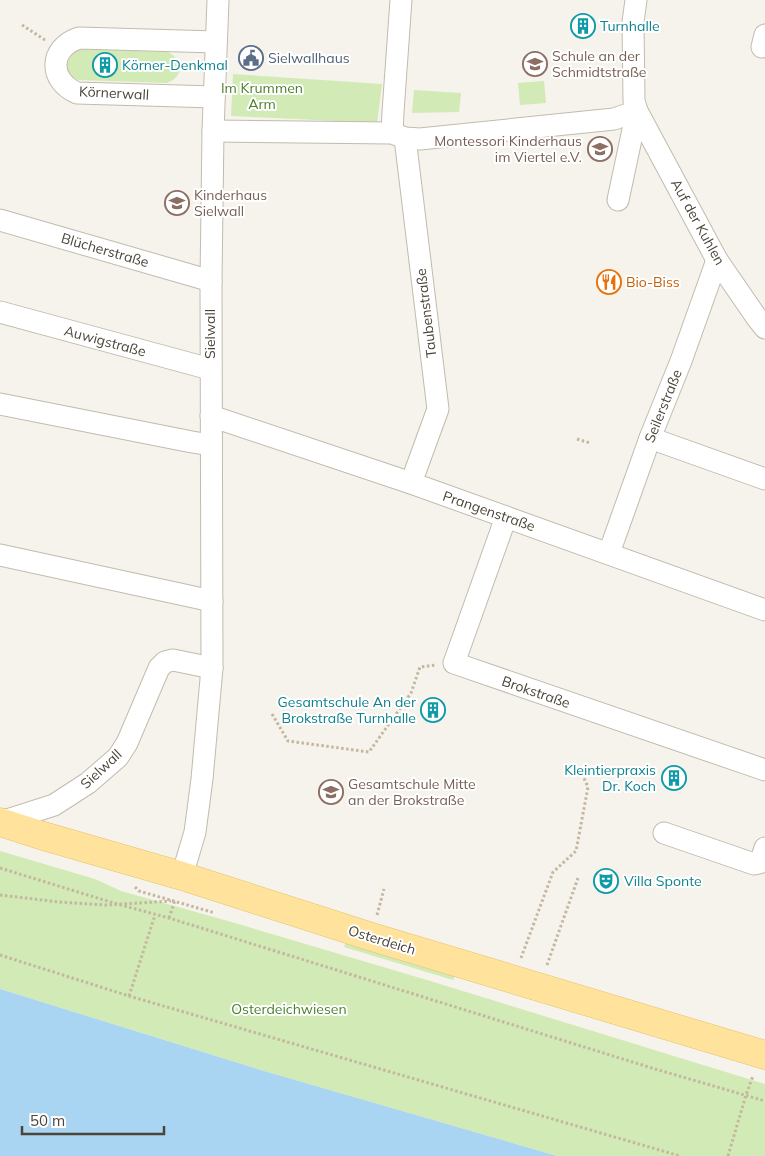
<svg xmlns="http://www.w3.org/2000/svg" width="765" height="1156" font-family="Mulish,sans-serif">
<rect width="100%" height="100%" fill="#f6f3ec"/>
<g fill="#d2eab5">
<path d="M78 49 168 52C184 60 184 77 167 83L78 80C69 77 62 66 68 57 70 54 74 52 78 49Z"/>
<polygon points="233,74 382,84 377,123 231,116"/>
<polygon points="544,81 546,103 520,105 518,83"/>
<polygon points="414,90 461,93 459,112 412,113"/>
<polygon points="0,851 95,879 121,891 235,923 427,980 765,1084 765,1156 557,1156 264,1071 0,989"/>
<polygon points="346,942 455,975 453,980 344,947"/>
</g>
<polygon fill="#a9d4f2" points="0,989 264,1071 557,1156 0,1156"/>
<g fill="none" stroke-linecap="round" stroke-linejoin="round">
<defs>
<g id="minor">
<polyline points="636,0 633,22 634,101 637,111 717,260 757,318 765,328"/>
<polyline points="762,47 765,35"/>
<path d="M214 97 77 93C48 80 49 48 79 38L216 42"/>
<polyline points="213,131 392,133 405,138 420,139 614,119 637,111"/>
<polyline points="392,133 393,112 401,0"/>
<polyline points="405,138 438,409 411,483"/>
<polyline points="618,200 637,111"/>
<polyline points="0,220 211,281"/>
<polyline points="0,312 210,369"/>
<polyline points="0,404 192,442 211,445"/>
<polyline points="211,416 411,483 765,610"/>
<polyline points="650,438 765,479"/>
<polyline points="506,517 454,663 765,770"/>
<polyline points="609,553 650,438 681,361 717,260"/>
<polyline points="0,555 212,601"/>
<polyline points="1,822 54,805 88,783 118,757 127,743 159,668 165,662 173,660 212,668"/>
<polyline points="664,833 754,864 759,863 761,860 765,848"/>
<polyline points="182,876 195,832 202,779 212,668 211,281 213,131 218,0"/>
</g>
<polyline id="major" points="0,822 40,835 182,876 372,937 765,1055"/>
</defs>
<use href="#minor" stroke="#c2bbae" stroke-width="23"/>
<use href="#major" stroke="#e6c16a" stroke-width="29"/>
<g stroke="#c4b79f" stroke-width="3" stroke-dasharray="2.5 2.5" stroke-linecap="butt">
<polyline points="22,25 45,40"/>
<polyline points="577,439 590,443"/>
<polyline points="272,714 288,741 369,752 411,693 420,667 436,665"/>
<polyline points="0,868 117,904 169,918 655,1069 765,1101"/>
<polyline points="135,887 139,891 215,913"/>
<polyline points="0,895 59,902 106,905 171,901"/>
<polyline points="377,915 384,889"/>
<polyline points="169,918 175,900"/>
<polyline points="0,955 129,996 680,1156"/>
<polyline points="521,958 553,872 576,851 588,787 582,774"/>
<polyline points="547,965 578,878"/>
<polyline points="129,996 155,915"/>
<polyline points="728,1156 746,1095 753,1076"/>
</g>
<use href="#minor" stroke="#fff" stroke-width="21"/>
<use href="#major" stroke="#ffe39c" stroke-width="28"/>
</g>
<defs>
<symbol id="building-ring" viewBox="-11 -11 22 22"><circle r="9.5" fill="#fff" stroke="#0f9aa8" stroke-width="1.5"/><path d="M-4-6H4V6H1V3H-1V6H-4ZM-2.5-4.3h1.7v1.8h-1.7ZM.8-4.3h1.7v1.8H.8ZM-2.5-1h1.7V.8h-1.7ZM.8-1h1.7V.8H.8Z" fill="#0f9aa8"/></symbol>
<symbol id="civic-ring" viewBox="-11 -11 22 22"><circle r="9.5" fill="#fff" stroke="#5c6f8a" stroke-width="1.5"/><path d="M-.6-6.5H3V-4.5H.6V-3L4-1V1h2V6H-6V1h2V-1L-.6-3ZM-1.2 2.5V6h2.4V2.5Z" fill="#5c6f8a"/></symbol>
<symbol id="school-ring" viewBox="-11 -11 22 22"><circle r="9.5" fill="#fff" stroke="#8d6e63" stroke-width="1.5"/><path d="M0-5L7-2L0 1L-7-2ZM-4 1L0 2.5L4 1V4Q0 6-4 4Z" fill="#8d6e63"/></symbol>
<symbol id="restaurant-ring" viewBox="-11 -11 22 22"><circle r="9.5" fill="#fff" stroke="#e8710a" stroke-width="1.5"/><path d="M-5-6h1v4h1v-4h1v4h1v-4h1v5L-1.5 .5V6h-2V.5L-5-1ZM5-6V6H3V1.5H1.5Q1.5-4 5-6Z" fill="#e8710a"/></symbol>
<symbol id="theatre-ring" viewBox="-11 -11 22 22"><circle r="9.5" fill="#fff" stroke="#0f9aa8" stroke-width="1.5"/><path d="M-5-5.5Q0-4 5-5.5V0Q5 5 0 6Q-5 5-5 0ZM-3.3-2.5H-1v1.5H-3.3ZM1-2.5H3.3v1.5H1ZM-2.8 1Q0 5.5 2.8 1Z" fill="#0f9aa8"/></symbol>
</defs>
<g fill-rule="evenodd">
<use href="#building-ring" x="569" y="12" width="28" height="28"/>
<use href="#civic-ring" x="237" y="44" width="28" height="28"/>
<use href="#school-ring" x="521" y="50" width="28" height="28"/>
<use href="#building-ring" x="91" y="51" width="28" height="28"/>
<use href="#school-ring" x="586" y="135" width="28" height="28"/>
<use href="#school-ring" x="163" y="189" width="28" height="28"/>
<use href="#restaurant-ring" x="595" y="268" width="28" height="28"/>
<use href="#building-ring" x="419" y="696" width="28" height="28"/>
<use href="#building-ring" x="660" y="764" width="28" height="28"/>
<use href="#school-ring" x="317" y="778" width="28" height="28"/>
<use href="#theatre-ring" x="592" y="867" width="28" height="28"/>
</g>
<g text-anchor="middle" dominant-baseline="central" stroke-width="4" stroke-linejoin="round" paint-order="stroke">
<g font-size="14" fill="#0d838f" stroke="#fff" text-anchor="start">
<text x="600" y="26">Turnhalle</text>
<text x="122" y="65">Körner-Denkmal</text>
<text x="416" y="702" text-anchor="end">Gesamtschule An der<tspan x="416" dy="16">Brokstraße Turnhalle</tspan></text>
<text x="656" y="770" text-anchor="end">Kleintierpraxis<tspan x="656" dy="16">Dr. Koch</tspan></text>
<text x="624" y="881">Villa Sponte</text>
</g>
<g font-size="14" fill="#785e54" stroke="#fff" text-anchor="start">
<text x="552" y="56">Schule an der<tspan x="552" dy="16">Schmidtstraße</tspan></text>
<text x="582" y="141" text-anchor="end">Montessori Kinderhaus<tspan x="582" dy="16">im Viertel e.V.</tspan></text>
<text x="194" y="195">Kinderhaus<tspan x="194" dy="16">Sielwall</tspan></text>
<text x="348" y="784">Gesamtschule Mitte<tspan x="348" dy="16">an der Brokstraße</tspan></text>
</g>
<g font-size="14" fill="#4e5e75" stroke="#fff" text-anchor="start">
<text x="268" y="58">Sielwallhaus</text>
</g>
<g font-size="14" fill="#4a7f2a" stroke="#fff">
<text x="262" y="88">Im Krummen<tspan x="262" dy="16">Arm</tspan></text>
<text x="289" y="1009">Osterdeichwiesen</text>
</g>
<g font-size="14" fill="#4b4439" stroke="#fff">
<text transform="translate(114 93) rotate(3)">Körnerwall</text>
<text transform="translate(698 222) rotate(61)">Auf der Kuhlen</text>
<text transform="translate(105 250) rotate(16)">Blücherstraße</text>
<text transform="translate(426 313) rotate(-97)">Taubenstraße</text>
<text transform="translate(210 334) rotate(-90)">Sielwall</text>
<text transform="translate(105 341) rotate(15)">Auwigstraße</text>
<text transform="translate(663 406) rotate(-68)">Seilerstraße</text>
<text transform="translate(489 511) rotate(19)">Prangenstraße</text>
<text transform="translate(536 692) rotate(19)">Brokstraße</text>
<text transform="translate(101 769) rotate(-43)">Sielwall</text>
<text transform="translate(382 940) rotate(17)">Osterdeich</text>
</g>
<g font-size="14" fill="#c56008" stroke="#fff" text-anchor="start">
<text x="626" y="282">Bio-Biss</text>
</g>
</g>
<path d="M22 1126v8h142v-8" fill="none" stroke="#4b4439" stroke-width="2.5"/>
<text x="30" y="1126" font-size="15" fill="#4b4439" stroke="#ffffff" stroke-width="4" paint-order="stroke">50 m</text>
</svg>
